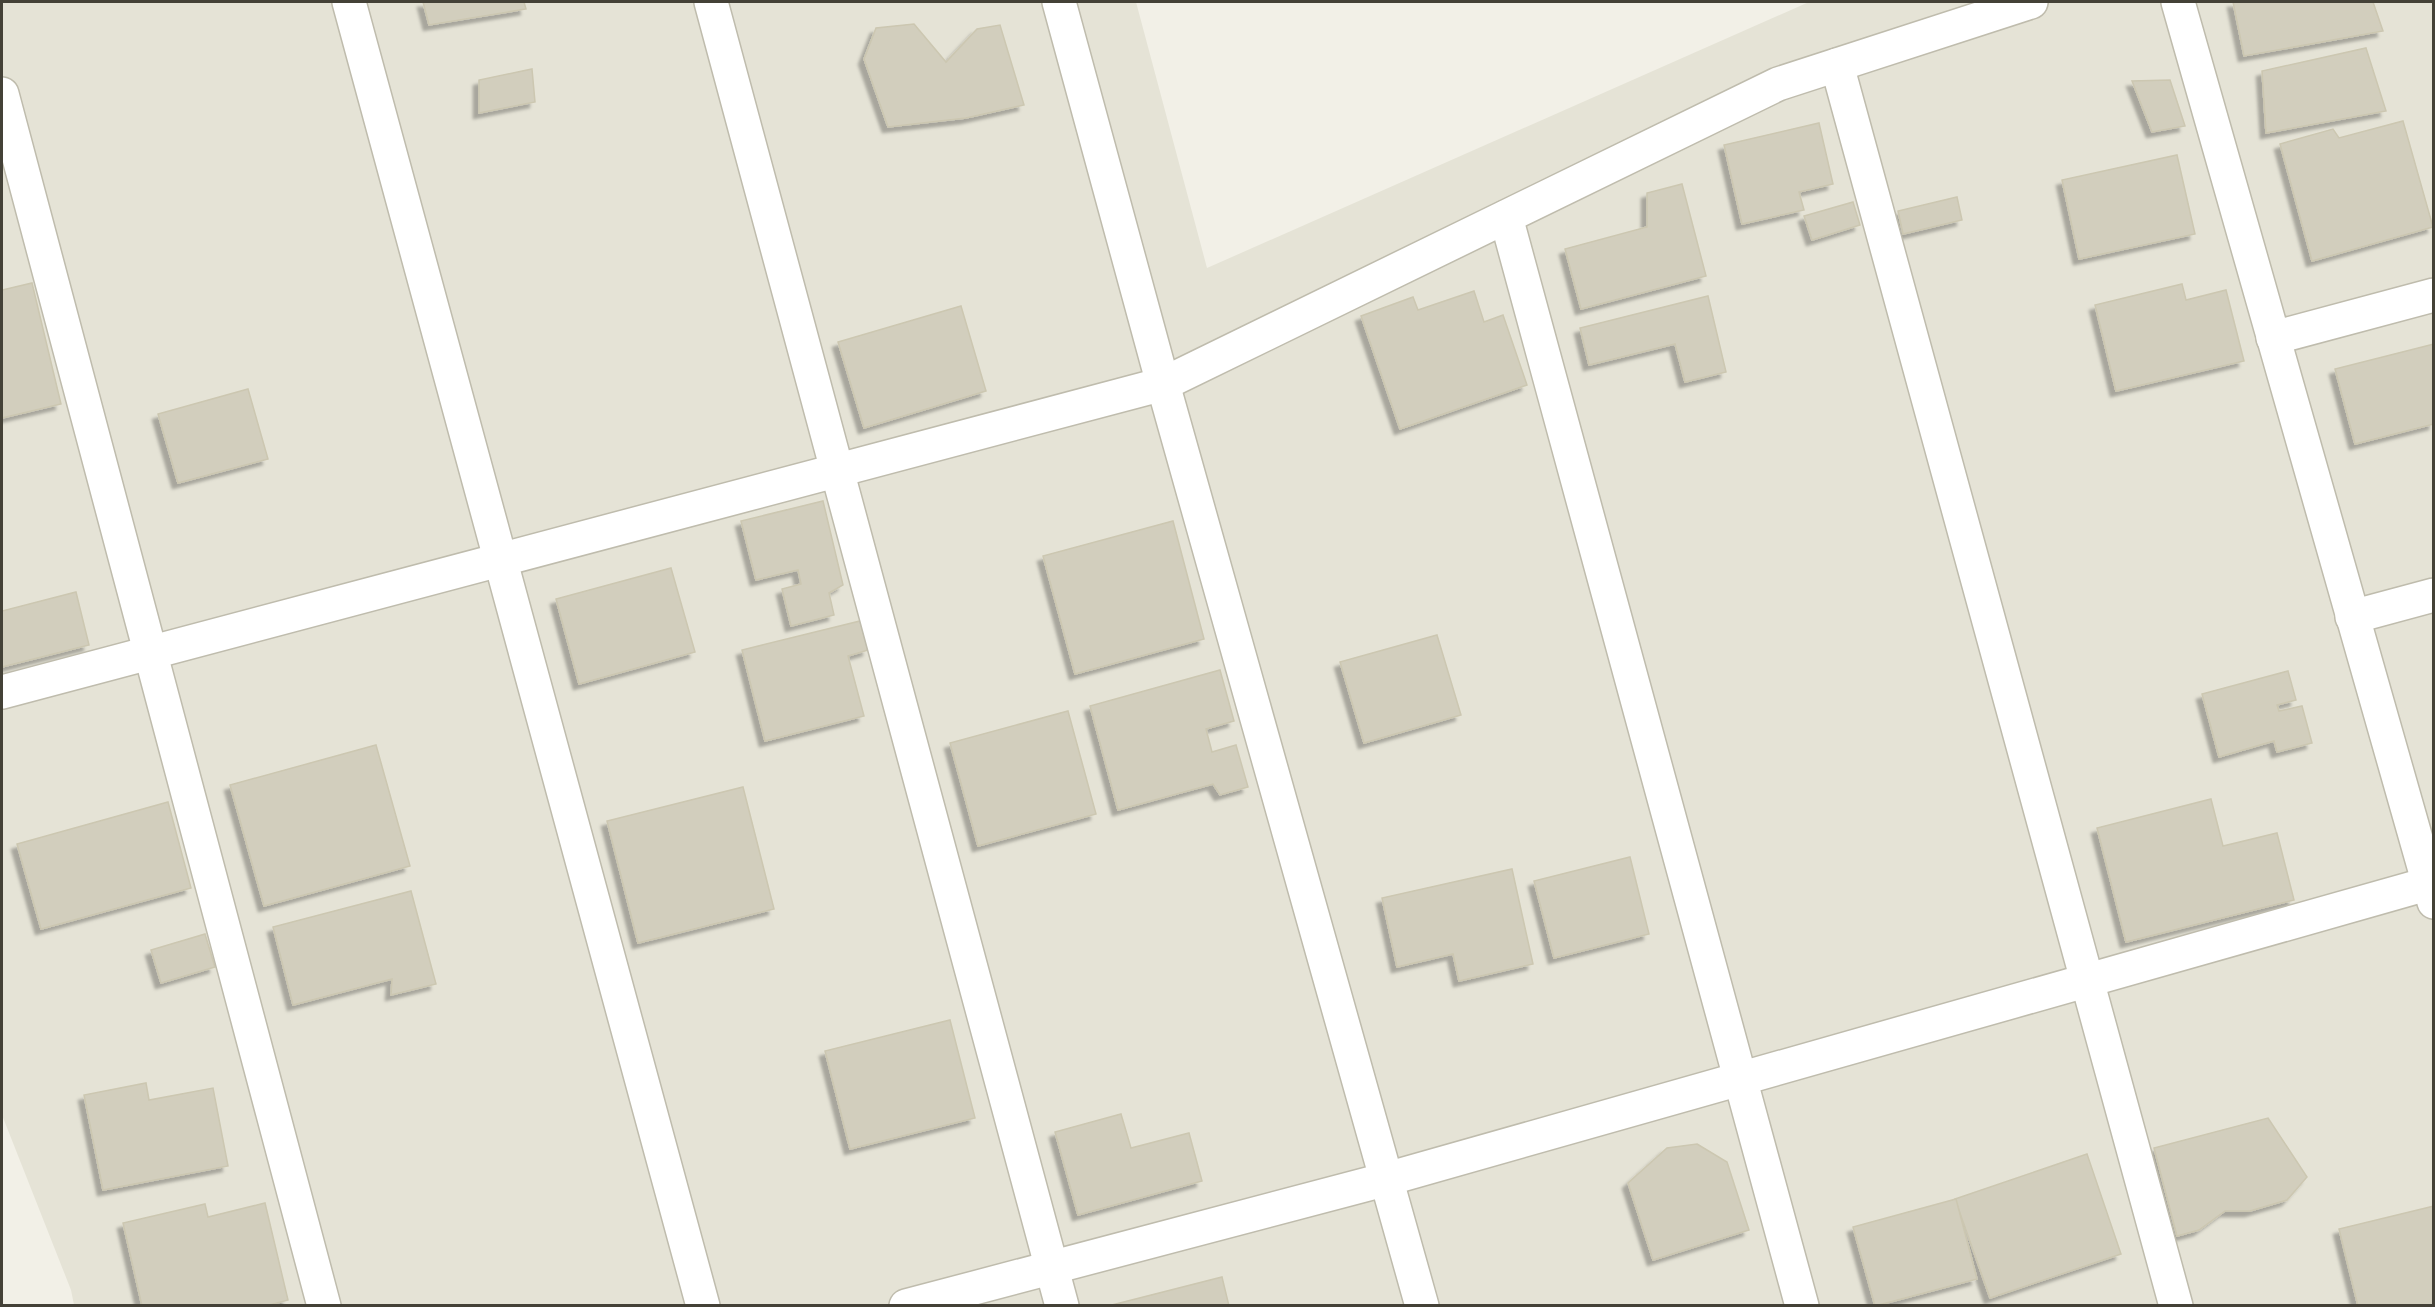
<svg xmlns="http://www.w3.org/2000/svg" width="2435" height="1307" font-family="'Open Sans',sans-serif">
<defs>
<filter id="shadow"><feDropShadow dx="-5.5" dy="5.5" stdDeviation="1.5" flood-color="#0004"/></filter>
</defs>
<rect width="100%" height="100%" fill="#f2f0e7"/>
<polygon fill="#e5e3d6" points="2,2 1136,2 1207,268 1809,2 2433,2 2433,1305 74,1305 71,1290 2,1115"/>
<g fill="#d2cebd" stroke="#ccc7b1" stroke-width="1.5" filter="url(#shadow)">
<polygon points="423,2 524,2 526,9 429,25"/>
<polygon points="2233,2 2373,2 2383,31 2244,56"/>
<polygon points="914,24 946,62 977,29 1000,25 1024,105 966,118 888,127 864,59 876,28"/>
<polygon points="2366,48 2386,111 2266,133 2262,71"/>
<polygon points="532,69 535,102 479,113 479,80"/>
<polygon points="2170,80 2185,126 2152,132 2132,81"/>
<polygon points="2403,121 2433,227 2312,261 2280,144 2333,129 2339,138"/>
<polygon points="1819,123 1833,184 1799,192 1804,210 1742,224 1724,145"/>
<polygon points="2177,155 2195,234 2079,259 2062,180"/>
<polygon points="1682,184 1706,276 1581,309 1565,249 1647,227 1647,193"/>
<polygon points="1957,197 1962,220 1903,234 1898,211"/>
<polygon points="1853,202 1860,225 1812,240 1804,216"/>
<polygon points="32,283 61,404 2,418 2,290"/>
<polygon points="2182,284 2186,300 2226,290 2244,361 2116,391 2095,305"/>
<polygon points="1474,291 1484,322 1503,315 1527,385 1400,429 1361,316 1413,297 1418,310"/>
<polygon points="1708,296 1726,372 1685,382 1675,344 1589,365 1580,328"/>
<polygon points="961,306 986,391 864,428 838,342"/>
<polygon points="2434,344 2434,424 2355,444 2335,369"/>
<polygon points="248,389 268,459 178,483 158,414"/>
<polygon points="823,501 843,585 829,593 834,615 791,626 782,589 801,584 798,570 756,580 741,521"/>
<polygon points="1173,521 1204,639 1075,674 1043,556"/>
<polygon points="671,568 695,652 579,684 556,599"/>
<polygon points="76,592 89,645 2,667 2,611"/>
<polygon points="860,621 868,650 848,656 864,716 765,741 742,650"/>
<polygon points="1437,635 1461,715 1364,743 1340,662"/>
<polygon points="1220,670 1234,721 1206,729 1212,752 1236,745 1248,787 1220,795 1213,784 1118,810 1090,706"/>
<polygon points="2288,671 2296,700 2277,705 2279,711 2302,706 2312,743 2277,752 2274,741 2219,757 2202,694"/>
<polygon points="1068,711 1096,814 978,846 950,743"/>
<polygon points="376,745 410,866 264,906 230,785"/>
<polygon points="743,787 774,909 638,943 607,821"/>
<polygon points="2211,799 2223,846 2277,833 2294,900 2126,942 2097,828"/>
<polygon points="168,802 191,888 41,929 17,844"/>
<polygon points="1630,857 1649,934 1554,958 1534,881"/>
<polygon points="1512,869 1533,964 1459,981 1453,954 1397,967 1382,898"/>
<polygon points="411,891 436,984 391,995 392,979 293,1005 273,927"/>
<polygon points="205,934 215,967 161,983 151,950"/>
<polygon points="950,1020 975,1118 850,1149 825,1051"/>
<polygon points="146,1083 149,1100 213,1088 228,1166 103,1190 84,1095"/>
<polygon points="1121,1114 1131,1148 1189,1133 1202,1181 1078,1215 1055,1132"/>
<polygon points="2268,1118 2307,1177 2287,1200 2250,1211 2225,1211 2199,1230 2177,1236 2154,1148"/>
<polygon points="1697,1144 1727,1162 1749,1230 1653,1260 1628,1183 1667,1148"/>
<polygon points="2087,1154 2121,1254 1990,1298 1955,1199"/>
<polygon points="1956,1199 1977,1279 1875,1306 1853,1227"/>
<polygon points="265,1203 288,1300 266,1306 142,1306 123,1223 205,1204 208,1217"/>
<polygon points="2434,1206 2434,1306 2358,1306 2339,1229"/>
<polygon points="1222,1277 1229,1306 1108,1306"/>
</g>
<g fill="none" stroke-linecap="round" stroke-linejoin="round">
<defs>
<g id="minor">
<polyline points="349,2 703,1306"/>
<polyline points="711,2 1062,1306"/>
<polyline points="1059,2 1163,384 1422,1306"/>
<polyline points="2178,2 2434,902"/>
<polyline points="1837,65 2176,1306"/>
<polyline points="2,94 324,1306"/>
<polyline points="1506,217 1802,1306"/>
<polyline points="2273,338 2434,295"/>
<polyline points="2352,617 2434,595"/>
<polyline points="2,692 1163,384 1778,84 2031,2"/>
<polyline points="906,1306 1387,1179 2434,882"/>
</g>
</defs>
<use href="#minor" stroke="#bfbcad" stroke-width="36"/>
<use href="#minor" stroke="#fff" stroke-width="33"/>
</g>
<rect width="2435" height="1307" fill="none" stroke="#444137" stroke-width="6"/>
</svg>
